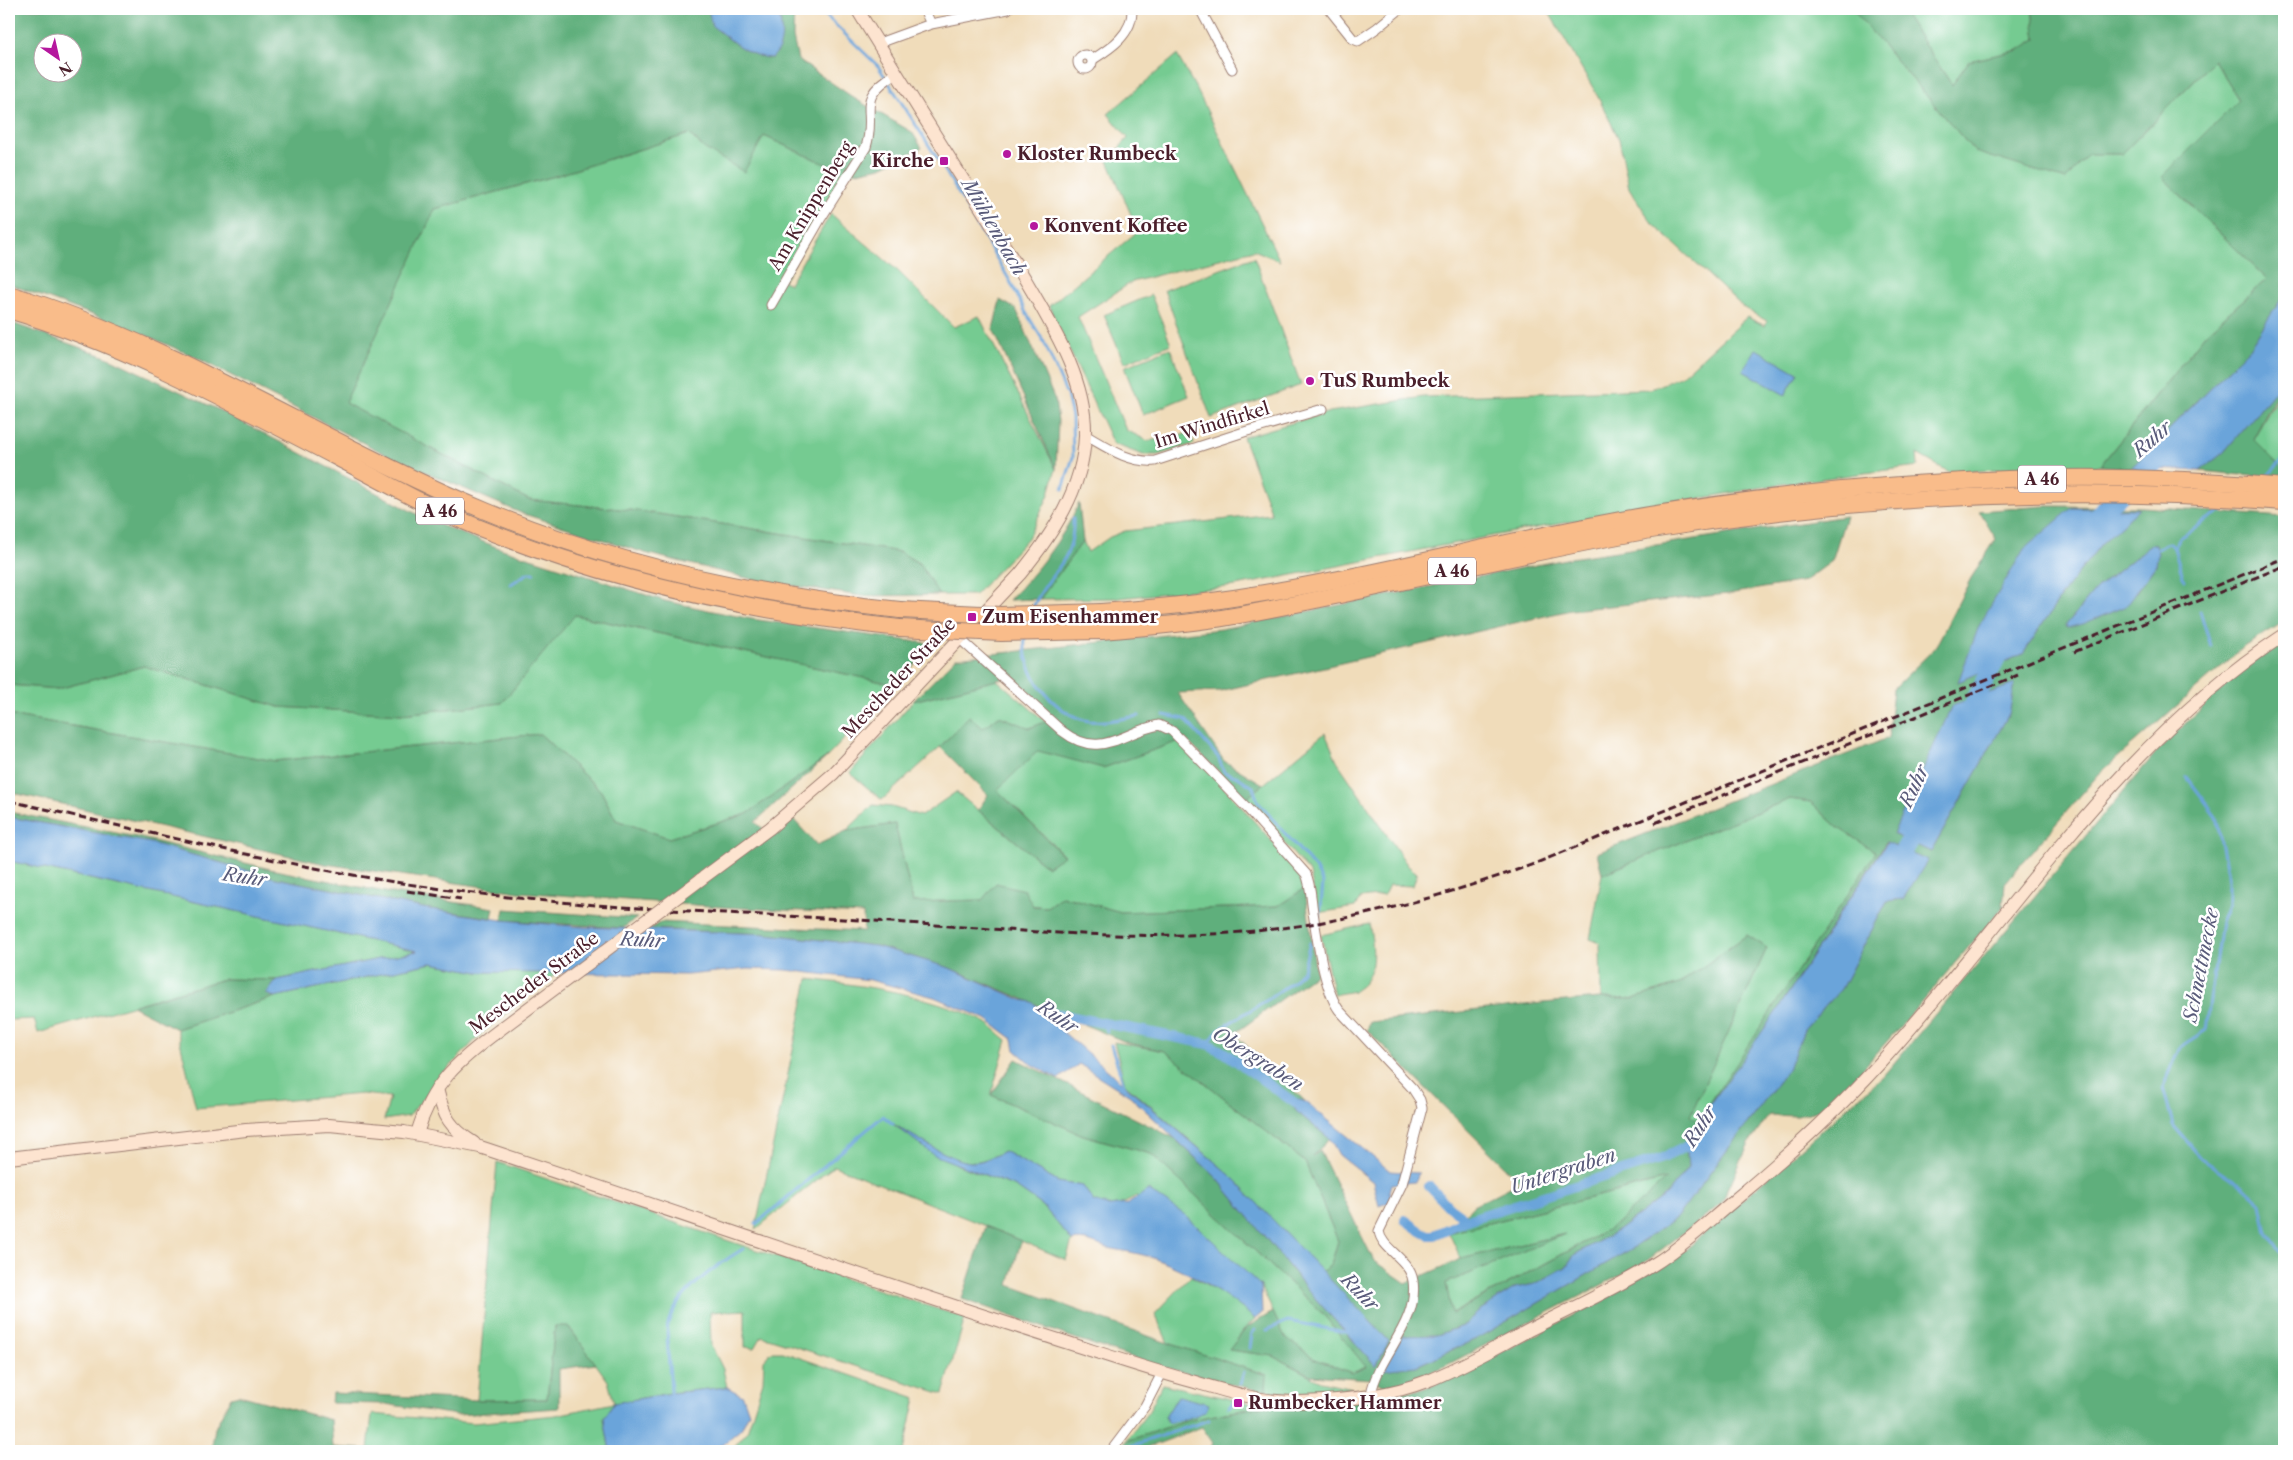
<svg xmlns="http://www.w3.org/2000/svg" width="2293" height="1460" font-family="'Libre Caslon Text',serif">
<rect width="100%" height="100%" fill="#fff"/>
<filter id="ink" filterUnits="userSpaceOnUse"><feTurbulence type="fractalNoise" baseFrequency=".02" numOctaves="2"/><feDisplacementMap in="SourceGraphic" scale="10" xChannelSelector="R" yChannelSelector="G"/><feConvolveMatrix kernelMatrix="1 2 1 2 8 2 1 2 1" color-interpolation-filters="sRGB"/></filter>
<filter id="wash" filterUnits="userSpaceOnUse"><feTurbulence type="fractalNoise" baseFrequency=".0096" numOctaves="4" result="noise"/><feDisplacementMap in="SourceGraphic" scale="20" xChannelSelector="R" yChannelSelector="G"/><feGaussianBlur stdDeviation="1.12" result="paint"/><feColorMatrix in="noise" values="0 0 0 0 0 0 0 0 0 0 0 0 0 0 0 0 0 1.4 0 .05"/><feComposite in="paint" operator="in"/></filter>
<g filter="url(#wash)">
<rect width="100%" height="100%" fill="#f0dcba"/>
<g fill="#74cb91" stroke="#5f755e" fill-rule="evenodd">
<polygon points="1547,9 1852,9 1975,152 2122,154 2214,60 2239,100 2162,177 2267,279 2206,333 2100,466 1949,472 1917,454 1918,466 1775,485 1497,535 1236,586 1119,598 1040,599 1083,541 1088,552 1110,537 1125,531 1272,514 1243,437 1330,412 1423,397 1650,389 1682,376 1747,317 1765,326 1767,321 1744,308 1652,223 1629,188 1619,139 1596,93"/>
<polygon points="1901,9 2032,9 2036,39 2019,50 1969,61 1952,85"/>
<polygon points="1177,55 1198,92 1280,261 1254,250 1132,282 1078,317 1126,430 1148,441 1191,433 1194,444 1158,455 1143,455 1113,444 1049,306 1138,231 1108,161 1128,138 1108,114"/>
<polygon points="689,134 705,149 764,136 847,174 784,281 789,284 831,214 898,271 954,327 979,316 1056,469 1048,497 1028,538 975,595 939,595 920,564 900,552 639,511 529,500 344,403 435,209 555,176"/>
<polygon points="1254,257 1301,385 1211,418 1164,290"/>
<polygon points="1151,295 1171,344 1124,363 1104,315"/>
<polygon points="1170,348 1189,396 1143,415 1124,367"/>
<polygon points="2284,386 2284,470 2253,439"/>
<polygon points="574,615 896,685 828,756 747,814 669,838 616,820 601,791 540,734 275,761 9,715 9,685 58,689 144,666 279,707 402,714 502,703"/>
<polygon points="997,680 1046,722 1030,728 999,716 983,728 969,716 940,747 882,800 850,773 913,701"/>
<polygon points="1325,733 1338,763 1408,866 1417,873 1413,886 1389,885 1384,895 1361,898 1355,907 1318,913 1310,873 1246,799"/>
<polygon points="1182,740 1301,874 1305,888 1278,906 1121,912 1062,896 1047,907 982,900 913,902 895,824 846,831 873,805 892,807 921,816 956,792 1047,867 1064,855 997,790 1034,749 1103,768"/>
<polygon points="1790,799 1811,802 1837,827 1876,852 1698,1122 1689,1117 1767,948 1747,935 1679,984 1633,999 1601,998 1600,943 1590,939 1602,874"/>
<polygon points="9,861 418,951 277,980 224,979 38,1033 34,1019 9,1020"/>
<path d="M1369 924C1374 945 1378 981 1353 991 1347 993 1340 993 1334 995L1321 935Z"/>
<polygon points="431,963 478,972 557,973 482,1033 441,1076 409,1116 384,1120 390,1097 362,1094 196,1108 177,1029 275,997"/>
<path d="M808 979C867 986 929 994 983 1021 991 1025 999 1034 1007 1040L991 1095 1083 1135 1151 1154 1323 1314 1367 1367 1352 1373 1315 1359 1284 1336 1261 1286 1136 1196C1126 1205 1103 1211 1092 1200 1089 1196 1086 1191 1083 1186L1058 1182 1004 1151C995 1156 985 1160 975 1162 955 1164 916 1137 898 1127L958 1165 1016 1187 1043 1206 1072 1241 1066 1260 986 1226 834 1166 755 1230Z"/>
<polygon points="1114,1042 1165,1051 1305,1162 1338,1241 1331,1265 1321,1272 1230,1175 1125,1084"/>
<polygon points="497,1162 738,1244 965,1318 943,1394 762,1336 755,1348 745,1347 745,1310 710,1312 711,1345 723,1369 727,1387 671,1393 614,1403 604,1418 610,1451 400,1451 368,1449 372,1414 474,1423 556,1415 614,1403 608,1381 569,1327 555,1326 547,1399 477,1400"/>
<polygon points="1667,1179 1613,1227 1451,1314 1446,1283 1561,1235 1461,1259 1449,1233"/>
<polygon points="1191,1276 1231,1298 1255,1319 1246,1327 1230,1350 1273,1356 1320,1381 1352,1388 1301,1393 1266,1391 1267,1375 1168,1343 1155,1314"/>
<polygon points="771,1352 783,1352 916,1398 904,1451 730,1451 747,1432 763,1381 764,1360"/>
<path d="M1162 1384 1263 1406 1189 1420 1126 1441 1149 1411ZM1178 1396 1184 1420 1172 1422 1167 1415Z"/>
</g>
<g fill="#5faf7b" stroke="#546753" fill-rule="evenodd">
<path d="M9 9H708L713 26C730 39 749 58 772 58L781 23 777 9H794L793 37 798 60 857 100 912 132 922 148 881 167 847 174 764 136 744 172 705 149 689 134 555 176 435 209 345 403 529 500 639 511 900 552 920 564 939 595 861 596 755 580 645 553 521 513 393 458 191 355 131 329 9 284ZM42 42H72V72H42Z"/>
<polygon points="1852,9 1901,9 1952,85 1969,61 2019,50 2036,39 2032,9 2284,9 2284,295 2247,351 2131,468 2100,466 2206,333 2267,279 2162,177 2239,100 2214,60 2122,154 2088,154 2066,180 1975,152"/>
<polygon points="1000,300 1016,309 1055,400 1058,421 1056,469 993,329"/>
<polygon points="9,322 109,358 219,410 430,521 499,548 665,601 751,619 933,644 896,685 575,615 502,703 402,714 279,707 144,666 58,689 9,685"/>
<polygon points="2284,381 2253,439 2284,470 2284,479 2200,471 2223,453"/>
<path d="M1079 503 1083 541 1040 599 1009 600C1037 570 1062 541 1079 503Z"/>
<path d="M2045 506 2143 507 2284 517V622L2245 646 2099 774 2005 883 2003 907 1913 1012 1828 1108 1797 1116 1769 1115 1749 1144 1721 1204 1644 1263 1441 1368 1419 1377 1386 1387 1371 1379 1310 1375 1273 1356 1229 1350 1247 1327 1273 1312 1284 1336 1315 1359 1352 1373 1366 1367 1323 1314 1151 1154 1083 1135 991 1095 1016 1059 1174 1138 1217 1178 1313 1296 1376 1366 1389 1341 1321 1272 1331 1265 1338 1241 1305 1162 1165 1051 1128 1043 947 967 876 946 766 934 649 929 661 922 864 931 863 914 722 907 519 892 325 864 9 792V715L275 761 540 734 601 791 616 820 669 838 747 814 828 756 755 822 773 837 793 819 817 845 846 831 895 824 913 902 982 900 996 883 1024 890 1033 906 1047 907 1062 896 1121 912 1278 906 1305 888 1316 974 1234 1034 1306 1102 1286 1096 1297 1112 1330 1139 1312 1156 1320 1151 1374 1261 1406 1283 1461 1259 1565 1234 1446 1283 1452 1314 1613 1227 1666 1179 1449 1233 1473 1206 1520 1182 1367 1030 1370 1022 1543 1003 1600 998 1633 999 1679 984 1747 935 1767 948 1690 1116 1698 1121 1876 852 1837 827 1811 802 1790 799 1602 874 1597 853 1888 738 1893 689 1935 648 1971 578 1996 539 1979 511ZM2073 508 2138 509 2101 544 2065 590 2023 654 1958 682ZM2152 544H2156V565L2137 592 2066 625 2096 589ZM2014 684 2009 714 1931 852 1893 834ZM1886 842 1927 860 1903 899 1887 901 1841 989 1804 1030 1788 1069 1677 1217 1633 1248 1476 1339 1416 1366 1402 1337 1437 1335 1466 1325 1477 1312 1515 1288 1535 1284 1566 1267 1574 1255 1619 1230 1667 1194 1688 1167 1686 1139 1776 1012Z"/>
<polygon points="1846,516 1832,561 1805,581 1728,594 1571,610 1220,691 1178,693 1224,761 1263,784 1246,799 1185,739 1103,768 1038,751 997,790 1064,856 1047,867 978,810 988,795 940,747 969,716 983,728 999,716 1030,728 1054,718 1013,676 913,701 956,658 1221,629 1571,558"/>
<polygon points="2284,641 2284,1451 1209,1451 1213,1443 1202,1427 1139,1451 1116,1451 1126,1441 1189,1420 1263,1406 1319,1407 1422,1389 1463,1372 1590,1307 1683,1252 1883,1076 2159,749 2251,661"/>
<polygon points="9,812 137,837 270,869 385,892 494,908 492,918 423,908 271,877 151,843 9,817"/>
<polygon points="504,909 637,918 623,928 502,920"/>
<polygon points="224,979 277,980 266,994 275,997 177,1029 132,1006"/>
<path d="M986 1226 1021 1241 1009 1285 1162 1341 1267 1375 1266 1391C1162 1373 1062 1333 962 1299Z"/>
<polygon points="555,1326 568,1326 596,1364 559,1369 559,1408 457,1415 385,1404 331,1403 332,1393 477,1400 547,1399"/>
<polygon points="239,1395 331,1420 333,1447 400,1451 211,1451 215,1428 231,1397"/>
</g>
<g fill="#6ba4da" stroke="#5a6282">
<path d="M708 9H777C782 26 786 45 772 58 749 58 730 39 712 26Z"/>
<polygon points="2284,295 2284,381 2223,453 2200,471 2131,468 2247,351"/>
<polygon points="1756,349 1798,373 1785,395 1743,371"/>
<polygon points="2072,508 2139,509 2101,544 2065,590 2023,654 1958,682 1979,626 2024,549"/>
<polygon points="2152,544 2156,544 2158,554 2156,565 2126,606 2083,624 2067,628 2066,625 2096,589"/>
<polygon points="2015,684 2009,714 1931,852 1893,834 1952,706"/>
<polygon points="9,817 151,843 271,877 423,908 502,920 584,927 766,934 876,946 947,967 1022,1000 1032,1002 1049,1016 1047,1018 1056,1026 1230,1175 1389,1341 1376,1366 1313,1296 1217,1178 1130,1096 1079,1064 1058,1079 1030,1063 1015,1050 1013,1039 986,1019 934,997 870,980 786,970 747,969 687,975 478,972 431,963 275,997 266,994 277,980 417,951 9,861"/>
<polygon points="1887,842 1928,860 1903,899 1887,901 1841,989 1804,1030 1788,1069 1677,1217 1633,1248 1476,1339 1416,1366 1383,1370 1402,1336 1437,1335 1466,1325 1477,1312 1515,1288 1535,1284 1566,1267 1574,1255 1619,1230 1667,1194 1688,1167 1686,1139 1776,1012"/>
<polygon points="1285,1095 1306,1102 1390,1171 1419,1173 1415,1182 1391,1184 1389,1192 1392,1198 1389,1203 1379,1206 1373,1182 1339,1155 1330,1139 1297,1112"/>
<path d="M893 1124C911 1134 956 1164 974 1162 985 1161 995 1156 1004 1151L1058 1182 1083 1186 1093 1201 1109 1206 1128 1204 1148 1190 1185 1215 1261 1286 1262 1313 1255 1319C1225 1293 1191 1272 1153 1258 1139 1253 1123 1251 1108 1248 1093 1244 1087 1238 1072 1241L1043 1206 1016 1187 934 1155Z"/>
<polygon points="727,1387 743,1396 749,1413 741,1429 723,1444 718,1451 610,1451 604,1418 614,1403 671,1393"/>
<polygon points="1178,1396 1179,1396 1209,1404 1205,1412 1184,1420 1168,1423 1165,1417"/>
</g>
<g fill="none" stroke-linecap="round" stroke-linejoin="round">
<g stroke="#6ba4da" stroke-width="3">
<polyline points="819,9 878,66 946,172 1010,281 1025,311 1044,342 1067,395 1072,417 1073,457 1063,489"/>
<polyline points="2264,479 2284,459"/>
<polyline points="2174,548 2180,537 2230,505"/>
<polyline points="2157,549 2165,544 2170,543 2174,548 2184,580"/>
<polyline points="511,584 528,573 534,573"/>
<path d="M1032 610C1046 573 1076 564 1073 518"/>
<polyline points="2200,611 2211,646"/>
<path d="M1025 638C1021 671 1055 716 1089 721 1106 723 1122 718 1139 716"/>
<polyline points="1164,715 1185,719 1218,757 1224,772 1238,777 1253,787 1258,802 1315,868 1323,883 1320,917"/>
<polyline points="2187,777 2216,816 2228,877 2228,905 2221,922 2206,1030 2180,1047 2163,1087 2173,1125 2202,1159 2241,1185 2261,1203 2267,1233 2284,1258"/>
<polyline points="1104,1022 1107,1031"/>
<polyline points="1208,1044 1218,1030 1267,1000 1295,980 1303,970 1310,943"/>
<polyline points="1111,1045 1124,1085"/>
<polyline points="756,1224 883,1116 893,1124"/>
<polyline points="1267,1330 1288,1321 1350,1333"/>
<polyline points="1250,1348 1252,1333 1255,1330"/>
<polyline points="1240,1384 1244,1372"/>
<path d="M671 1393C671 1377 665 1338 668 1324 675 1294 718 1264 743 1249"/>
<polyline points="1229,1407 1233,1403"/>
<polyline points="1122,1451 1125,1448 1209,1420"/>
</g>
<g stroke="#6ba4da" stroke-width="10">
<polyline points="1033,1012 1059,1014 1208,1044 1225,1053 1295,1103"/>
<polyline points="1429,1186 1449,1207 1467,1220"/>
<polyline points="1405,1220 1419,1230 1428,1235 1434,1235 1467,1220 1663,1158 1698,1141"/>
</g>
<g stroke="#6ba4da" stroke-width="18">
<polyline points="2087,524 2167,453"/>
<polyline points="1966,717 2003,647"/>
<polyline points="1892,870 1921,821"/>
</g>
</g>
</g>
<g filter="url(#ink)">
<g fill="none" stroke-linecap="round" stroke-linejoin="round">
<defs>
<g id="street">
<polyline points="924,9 931,24"/>
<polyline points="1200,9 1232,69"/>
<polyline points="1329,9 1353,39 1358,41 1377,28 1400,9"/>
<polyline points="879,43 931,24 1008,9"/>
<circle cx="1085" cy="62" r="7"/>
<path d="M1092 60C1111 48 1133 34 1132 9"/>
<path d="M771 305 821 218 866 147C878 109 852 100 897 73"/>
<path d="M1085 435C1108 448 1129 463 1155 461L1244 432 1323 409"/>
<path d="M960 639 1062 731C1101 761 1121 732 1159 725L1172 731 1248 809 1306 874C1311 885 1311 900 1313 912 1317 939 1324 989 1339 1010L1413 1089 1420 1100 1422 1108 1402 1184 1379 1231C1381 1249 1410 1259 1413 1281 1419 1323 1378 1355 1371 1394"/>
<polyline points="1111,1451 1145,1406 1162,1373"/>
</g>
<g id="secondary">
<path d="M700 880 770 828 833 774 1020 574C1052 535 1083 489 1085 436 1087 380 1052 326 1025 279 1006 248 987 217 967 186 930 127 893 68 857 9"/>
<path d="M437 1089C444 1117 449 1127 474 1143"/>
<path d="M417 1134C431 1084 458 1061 498 1031"/>
<path d="M9 1158 246 1130 329 1125 404 1132 480 1147C674 1211 867 1279 1062 1341 1106 1355 1150 1370 1195 1382 1229 1392 1264 1403 1300 1402 1341 1401 1389 1396 1427 1381 1463 1367 1498 1346 1533 1328 1574 1307 1617 1288 1656 1263 1683 1246 1707 1223 1731 1203 1784 1159 1834 1114 1880 1063 2011 919 2118 743 2284 635"/>
</g>
<g id="highway">
<path d="M9 294C178 345 325 444 488 512 619 566 759 596 900 610"/>
<path d="M9 310C124 344 230 402 336 457 371 475 406 495 442 512 588 577 742 611 900 628"/>
<path d="M1101 612C1141 609 1181 606 1220 600 1365 579 1506 539 1650 515 1859 481 2073 467 2284 487"/>
<path d="M1102 631C1144 627 1186 624 1228 617 1369 592 1509 555 1651 530 1861 495 2072 486 2284 502"/>
</g>
</defs>
<use href="#street" stroke="#9d7e72" stroke-width="11"/>
<use href="#secondary" stroke="#9d7e72" stroke-width="14"/>
<use href="#highway" stroke="#9d7e72" stroke-width="18"/>
<use href="#street" stroke="#fff" stroke-width="9"/>
<use href="#secondary" stroke="#fde4d0" stroke-width="12"/>
<use href="#highway" stroke="#f9bc8a" stroke-width="16"/>
<g stroke="#4a1f2b" stroke-width="3" stroke-dasharray="8 4" stroke-linecap="butt">
<polyline points="2074,652 2284,566"/>
<path d="M9 801C150 832 291 868 435 888 576 908 718 912 860 920 1011 929 1167 948 1317 923 1392 911 1463 889 1534 864L2284 558"/>
<polyline points="1655,823 2018,675"/>
<polyline points="407,891 461,899"/>
</g>
<defs>
<polyline id="secondary-bridge" points="498,1031 700,880"/>
<g id="highway-bridge">
<polyline points="900,610 1001,615 1101,612"/>
<polyline points="900,628 1001,633 1102,631"/>
</g>
</defs>
<use href="#secondary-bridge" stroke="#9d7e72" stroke-width="14" stroke-linecap="butt"/>
<use href="#highway-bridge" stroke="#9d7e72" stroke-width="18" stroke-linecap="butt"/>
<use href="#secondary-bridge" stroke="#fde4d0" stroke-width="12"/>
<use href="#highway-bridge" stroke="#f9bc8a" stroke-width="16"/>
</g>
</g>
<g fill="#b5179e" stroke="#fff" stroke-width="2">
<circle cx="1007" cy="154" r="5"/>
<rect x="939" y="156" width="10" height="10" rx="2.5"/>
<circle cx="1034" cy="226" r="5"/>
<circle cx="1310" cy="381" r="5"/>
<rect x="967" y="612" width="10" height="10" rx="2.5"/>
<rect x="1233" y="1398" width="10" height="10" rx="2.5"/>
</g>
<g text-anchor="middle" dominant-baseline="central" stroke-width="5" stroke-linejoin="round" paint-order="stroke">
<g fill="#fff" stroke="#80626b" stroke-width="1">
<rect x="2018" y="465.5" width="48" height="27" rx="4"/>
<rect x="416" y="497.5" width="48" height="27" rx="4"/>
<rect x="1428" y="557.5" width="48" height="27" rx="4"/>
</g>
<g font-size="16" font-weight="bold" fill="#4a1f2b">
<text x="2042" y="479">A 46</text>
<text x="440" y="511">A 46</text>
<text x="1452" y="571">A 46</text>
</g>
<g font-size="18" font-weight="bold" fill="#4a1f2b" stroke="#fff" text-anchor="start">
<text x="1017" y="154">Kloster Rumbeck</text>
<text x="934" y="161" text-anchor="end">Kirche</text>
<text x="1044" y="226">Konvent Koffee</text>
<text x="1320" y="381">TuS Rumbeck</text>
<text x="982" y="617">Zum Eisenhammer</text>
<text x="1248" y="1403">Rumbecker Hammer</text>
</g>
<g font-size="18" fill="#4a1f2b" stroke="#fff">
<text transform="translate(811 206) rotate(-59)">Am Knippenberg</text>
<text transform="translate(1212 425) rotate(-17)">Im Windfirkel</text>
<text transform="translate(899 678) rotate(-47)">Mescheder Straße</text>
<text transform="translate(534 983) rotate(-37)">Mescheder Straße</text>
</g>
<g font-size="19" font-style="italic" fill="#595b7a" stroke="#fff">
<text transform="translate(994 227) rotate(60)">Mühlenbach</text>
<text transform="translate(2152 439) rotate(-41)">Ruhr</text>
<text transform="translate(1914 786) rotate(-65)">Ruhr</text>
<text transform="translate(245 877) rotate(8)">Ruhr</text>
<text transform="translate(642 940) rotate(3)">Ruhr</text>
<text transform="translate(2201 965) rotate(-79)">Schnettmecke</text>
<text transform="translate(1058 1017) rotate(34)">Ruhr</text>
<text transform="translate(1258 1059) rotate(32)">Obergraben</text>
<text transform="translate(1700 1126) rotate(-57)">Ruhr</text>
<text transform="translate(1563 1171) rotate(-18)">Untergraben</text>
<text transform="translate(1360 1292) rotate(46)">Ruhr</text>
</g>
</g>
<rect width="2293" height="1460" fill="none" stroke="#fff" stroke-width="30"/>
<g transform="translate(58 58) rotate(146)"><circle r="24" fill="#ffffff" stroke="#b7a5aa"/>
<path d="M0-4L9 19L0 12L-9 19Z" fill="#b5179e"/>
<text y="-8" font-size="14" font-weight="bold" text-anchor="middle" fill="#4a1f2b">N</text>
</g>
</svg>
